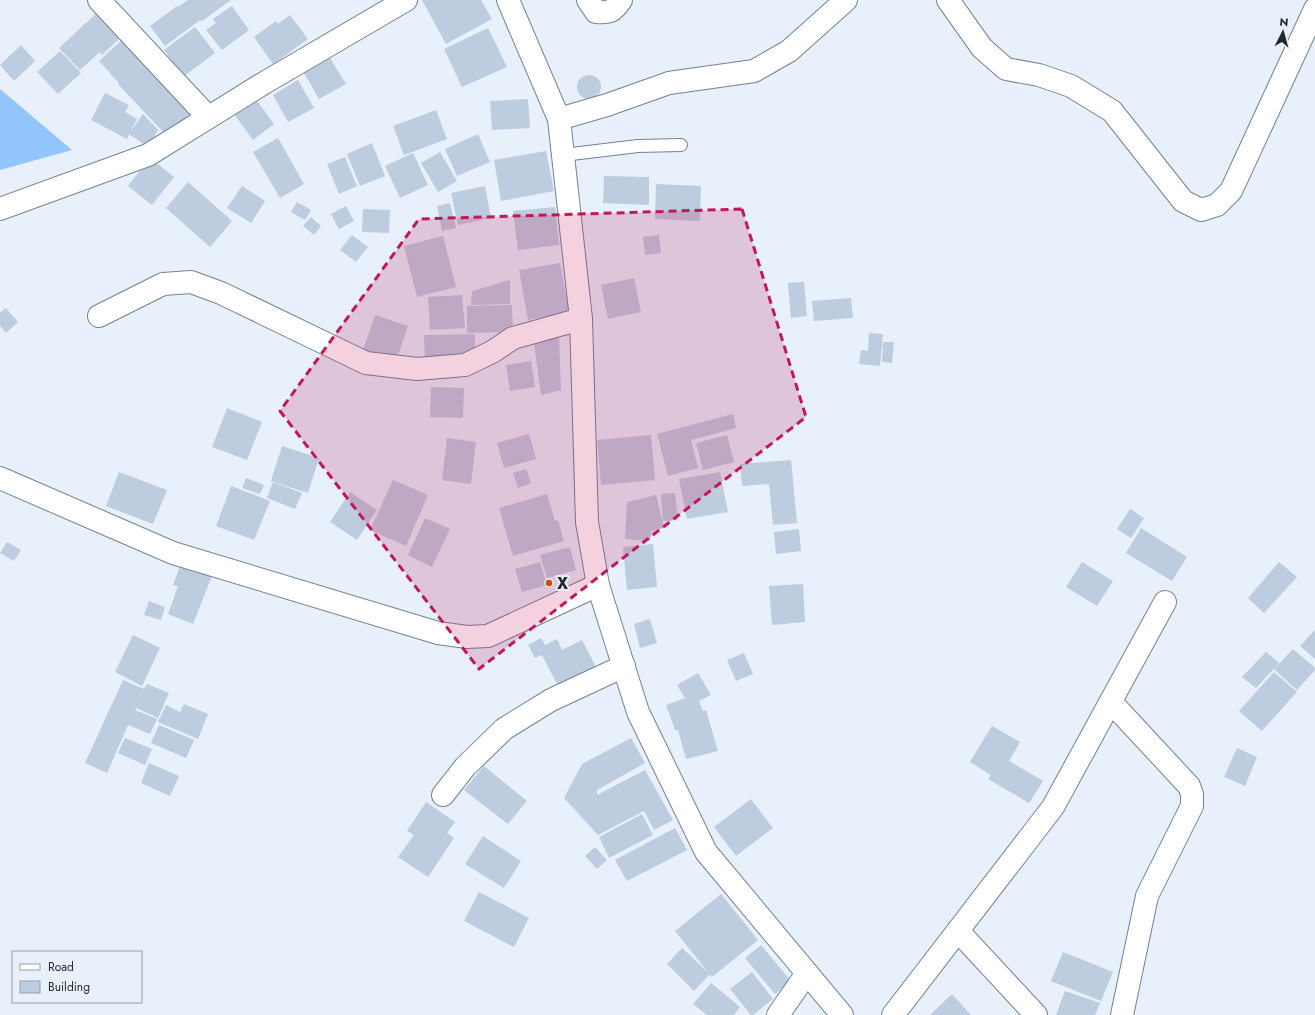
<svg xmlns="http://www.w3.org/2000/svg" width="1315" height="1015" font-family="Jost,sans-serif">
<rect width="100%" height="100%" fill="#e7f0fb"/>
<polygon fill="#92c5fb" points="0,89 72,150 0,170"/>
<g fill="#bdccde">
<polygon points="188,0 231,0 202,21 200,20 165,46 150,26 177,6 178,7"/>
<polygon points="422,0 481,0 492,19 446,44"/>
<polygon points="232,6 249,30 222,50 206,30 216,23 213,19"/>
<polygon points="101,9 124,34 102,55 100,52 80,70 59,48"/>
<polygon points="290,15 308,39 273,64 254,37 276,21 278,24"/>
<polygon points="195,27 215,53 184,76 164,50"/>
<polygon points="488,28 507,67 462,87 444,49"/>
<polygon points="125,37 195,109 167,136 118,84 119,83 99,61"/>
<polygon points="21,45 35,61 14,81 0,65"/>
<polygon points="60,51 81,73 58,94 37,72"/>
<polygon points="330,58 346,84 319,99 304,73"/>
<circle cx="589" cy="87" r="12"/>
<polygon points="298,80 314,108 288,122 273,95"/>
<polygon points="105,93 129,105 125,112 137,119 127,139 91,120"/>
<polygon points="255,98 274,124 253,140 234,114"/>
<polygon points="528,99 530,128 492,130 490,101"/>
<polygon points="436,110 447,139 404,155 393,126"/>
<polygon points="143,114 158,130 148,147 129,134"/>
<polygon points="478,134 490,162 457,176 445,149"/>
<polygon points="278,138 304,184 280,198 253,152"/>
<polygon points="372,143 385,176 360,186 347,154"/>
<polygon points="546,151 554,191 501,201 494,160"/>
<polygon points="440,152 457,181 438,192 421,163"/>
<polygon points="413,153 428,185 400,198 385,166"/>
<polygon points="345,157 357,186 339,194 327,164"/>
<polygon points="150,158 174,177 152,205 128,186"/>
<polygon points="604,176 649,177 649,205 603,203"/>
<polygon points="188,182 232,221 210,247 166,208"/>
<polygon points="656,184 701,186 700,221 655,219"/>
<polygon points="242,186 265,201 251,223 227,208"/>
<polygon points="485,186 491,218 458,225 451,193"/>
<polygon points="297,202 311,210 305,220 291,212"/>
<polygon points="450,203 456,228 442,231 437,206"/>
<polygon points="346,206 354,221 339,229 331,214"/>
<polygon points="555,207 559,245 518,250 513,211"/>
<polygon points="363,209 390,210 389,233 362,232"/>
<polygon points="311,217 321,226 314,235 303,226"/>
<polygon points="352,235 368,247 356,262 340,250"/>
<polygon points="659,235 661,253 645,255 643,237"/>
<polygon points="443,236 456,287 417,297 404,246"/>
<polygon points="560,263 569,312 528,320 519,270"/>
<polygon points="634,278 641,312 608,319 601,285"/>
<polygon points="510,280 510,304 471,305 472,291"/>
<polygon points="804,282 807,316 791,318 788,283"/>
<polygon points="462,295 465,328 430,330 428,297"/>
<polygon points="851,298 853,318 814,321 812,301"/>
<polygon points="512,305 513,332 467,333 467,306"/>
<polygon points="6,308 18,322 6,333 0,326 0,313"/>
<polygon points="375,315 408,326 395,364 362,353"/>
<polygon points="869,333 883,334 880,366 859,364 861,350 868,351"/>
<polygon points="475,334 475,359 425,360 424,335"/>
<polygon points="559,336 561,390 541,395 534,344"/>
<polygon points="883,342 894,342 892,363 882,362"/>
<polygon points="531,361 535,387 510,391 506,365"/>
<polygon points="431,387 464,388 463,418 430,417"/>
<polygon points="227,408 262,422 247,460 212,447"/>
<polygon points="733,414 736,428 691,440 698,468 668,476 657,434"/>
<polygon points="529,434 536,459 504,468 497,443"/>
<polygon points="651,435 655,480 601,485 597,440"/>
<polygon points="727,435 734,462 703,470 696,443"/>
<polygon points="447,438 476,442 471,484 442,480"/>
<polygon points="282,446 319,458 308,493 271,481"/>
<polygon points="791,460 797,523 773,525 769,484 742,486 740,464"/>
<polygon points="526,469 531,483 518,488 513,473"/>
<polygon points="119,472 167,490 153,524 106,506"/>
<polygon points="720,472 728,512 687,519 679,479"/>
<polygon points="246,478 264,485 260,494 242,488"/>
<polygon points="393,480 428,495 406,546 370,530"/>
<polygon points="273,482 302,493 295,509 267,498"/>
<polygon points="231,486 270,501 254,540 216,526"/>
<polygon points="350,492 377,510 357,540 330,522"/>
<polygon points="675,493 678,520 663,521 661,494"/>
<polygon points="547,494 555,521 558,520 564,541 513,556 499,508"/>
<polygon points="656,495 664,528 651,531 650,541 625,539 627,502"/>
<polygon points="1130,509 1144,518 1131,538 1117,529"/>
<polygon points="425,518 450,529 432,567 408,555"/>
<polygon points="1141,528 1187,557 1172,581 1126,553"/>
<polygon points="799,529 801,551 776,554 774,532"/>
<polygon points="7,542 21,550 14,561 0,553"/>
<polygon points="653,544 657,587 627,590 623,547"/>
<polygon points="570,547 576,570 547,578 540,555"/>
<polygon points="540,562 547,585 522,592 515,569"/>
<polygon points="1082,562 1113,581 1097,606 1066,587"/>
<polygon points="1279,562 1297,577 1264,613 1248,598"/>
<polygon points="181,564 212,576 193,624 168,614 178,586 173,585"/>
<polygon points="803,584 805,622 772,625 769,586"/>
<polygon points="149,601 165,607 161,620 144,615"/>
<polygon points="650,619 657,643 640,648 634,624"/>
<polygon points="1315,630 1315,659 1300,646"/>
<polygon points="133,635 160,648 142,686 115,672"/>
<polygon points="541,638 545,645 557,639 562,650 582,640 597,669 559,688 542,655 535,658 528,645"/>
<polygon points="1293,649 1315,668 1315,670 1297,690 1274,669"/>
<polygon points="1266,652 1279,663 1256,688 1242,677"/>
<polygon points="744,653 753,674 736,681 727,660"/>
<polygon points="1274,672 1297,692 1262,731 1239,711"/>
<polygon points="698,673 711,695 699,701 703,711 706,710 718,751 686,759 678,730 675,730 666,705 685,698 677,685"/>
<polygon points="123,680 144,689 147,684 169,693 158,718 136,708 135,710 157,719 150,734 128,725 107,773 85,763"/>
<polygon points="184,704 208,714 198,739 158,722 166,705 180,712"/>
<polygon points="159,725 194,740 186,758 151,743"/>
<polygon points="992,726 1020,742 1009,761 1043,781 1029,803 988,779 991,775 970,762"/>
<polygon points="125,738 152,749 145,765 118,753"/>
<polygon points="631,738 645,763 597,790 597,795 645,770 673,820 654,830 644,811 598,835 564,798 582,764"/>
<polygon points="1237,748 1257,757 1245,786 1224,777"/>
<polygon points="149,763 179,776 170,796 141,783"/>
<polygon points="484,766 527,801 508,824 464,790"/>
<polygon points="751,799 773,828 736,856 714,827"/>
<polygon points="426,802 455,822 447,833 454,838 428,877 398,857 414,835 407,831"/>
<polygon points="642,814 653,835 609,858 599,837"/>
<polygon points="675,828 687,850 627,881 615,860"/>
<polygon points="483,836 521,861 504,888 465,864"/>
<polygon points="595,847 607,860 597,869 585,856"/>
<polygon points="479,892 529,918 514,947 464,921"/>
<polygon points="721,894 758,940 712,977 675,931"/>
<polygon points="761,945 791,981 775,994 745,958"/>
<polygon points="682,948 710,974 694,991 667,964"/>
<polygon points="1063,952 1113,972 1101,1001 1051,981"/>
<polygon points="752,972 773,999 753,1015 751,1015 730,989"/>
<polygon points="711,983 740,1007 734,1015 707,1015 693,1004"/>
<polygon points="1065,991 1100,1003 1095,1015 1056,1015"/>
<polygon points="952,994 971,1015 930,1015"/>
</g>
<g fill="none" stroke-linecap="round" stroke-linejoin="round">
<defs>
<polyline id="lane" points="563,155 638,146 681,145"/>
<g id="street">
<polyline points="99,0 208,117"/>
<path d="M588 0 596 12C610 13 613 12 621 0"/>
<polyline points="948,0 982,48 1006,69 1039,75 1071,86 1112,111 1183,201 1201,210 1217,205 1231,191 1315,9"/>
<polyline points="559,119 607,105 669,83 754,71 789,51 846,0"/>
<polyline points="0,209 148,155 264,83 406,0"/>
<polyline points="99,316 163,284 191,282 221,293 366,363 417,369 465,365 492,352 513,338 581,319"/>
<polyline points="0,478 173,553 438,633 467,637 488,636 598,585"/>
<polyline points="1111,702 1189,786 1192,794 1192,806 1147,896 1122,1015"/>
<polyline points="443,795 465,767 504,729 551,700 624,666"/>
<polyline points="958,931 1036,1015"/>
<polyline points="778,1015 807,973"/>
<polyline points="893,1015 1053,807 1165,602"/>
</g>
<polyline id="secondary" points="508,0 559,119 581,319 587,522 598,585 638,712 706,852 842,1015"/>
</defs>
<use href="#lane" stroke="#748292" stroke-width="14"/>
<use href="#street" stroke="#748292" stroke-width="24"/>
<use href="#secondary" stroke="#748292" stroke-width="24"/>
<use href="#lane" stroke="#fff" stroke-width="12"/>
<use href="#street" stroke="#fff" stroke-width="22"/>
<use href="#secondary" stroke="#fff" stroke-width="22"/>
</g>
<path fill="#c2185b" fill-opacity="0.2" stroke="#c2185b" stroke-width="3" stroke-dasharray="8 5" stroke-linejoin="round" d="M742 209 806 417 479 669 280 411 419 219Z"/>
<circle fill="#d24d06" stroke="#e7f0fb" stroke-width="1.5" cx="549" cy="583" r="4"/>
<g text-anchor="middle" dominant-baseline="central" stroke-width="4" stroke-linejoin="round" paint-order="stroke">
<g font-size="16" font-weight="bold" fill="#22282e" stroke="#e7f0fb" text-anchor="start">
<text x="557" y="583">X</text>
</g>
</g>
<rect x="12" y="951" width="130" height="52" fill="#e7f0fb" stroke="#98a0a9"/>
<rect x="20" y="964" width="20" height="6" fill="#ffffff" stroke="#98a0a9"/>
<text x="48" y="971" font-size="12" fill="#22282e">Road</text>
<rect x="20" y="981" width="20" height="12" fill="#bdccde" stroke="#98a0a9"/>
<text x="48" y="991" font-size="12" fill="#22282e">Building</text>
<g transform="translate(1283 32) rotate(6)" stroke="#e7f0fb" stroke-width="3" paint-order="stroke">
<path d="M0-3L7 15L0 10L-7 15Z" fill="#22282e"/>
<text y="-6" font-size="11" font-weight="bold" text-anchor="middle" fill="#22282e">N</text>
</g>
</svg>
